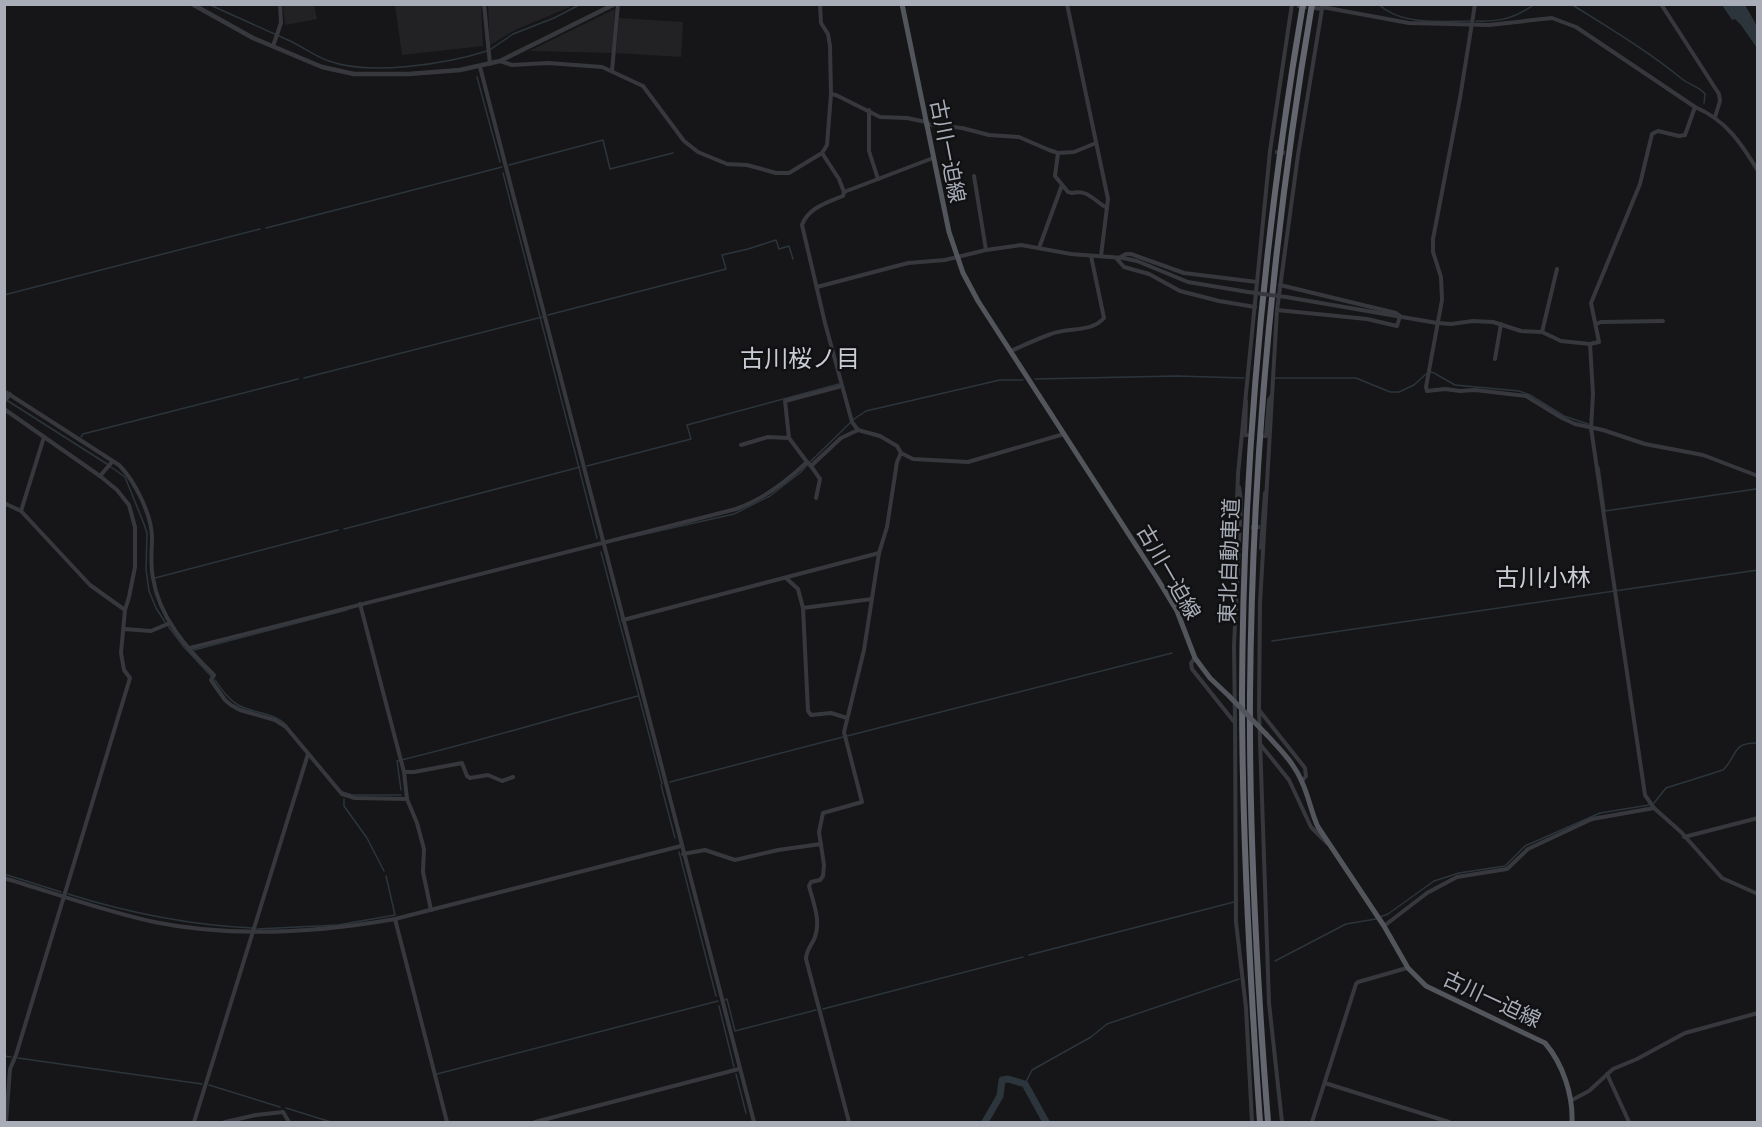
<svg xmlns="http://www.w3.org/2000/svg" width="1762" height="1127" font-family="Montserrat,'Noto Sans JP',sans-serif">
<rect width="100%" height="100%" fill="#161618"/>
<g fill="#222225">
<polygon points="569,4 570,7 515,30 490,45 488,5"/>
<polygon points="283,5 314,5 317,19 285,25"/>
<polygon points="395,5 481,5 483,46 402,55"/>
<polygon points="615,9 612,53 529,51"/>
<polygon points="619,18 683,22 681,57 616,53"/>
</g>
<polygon fill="#2c353c" points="1722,5 1745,5 1757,26 1757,48 1741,25 1735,19 1732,20"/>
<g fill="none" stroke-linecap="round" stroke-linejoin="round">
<g stroke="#2c353c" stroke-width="1.5">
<path d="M208 4C235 16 261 28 288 40 302 46 314 56 329 61 369 76 446 64 487 51"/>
<path d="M1378 4C1402 26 1440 21 1470 21"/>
<path d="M1571 4C1609 28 1648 51 1682 79 1690 85 1700 87 1705 94L1704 103"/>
<path d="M1476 21C1500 22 1515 18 1535 4"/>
<polyline points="491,49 513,34 554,18 581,4"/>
<polyline points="477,77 500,162"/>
<polyline points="509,165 603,140 610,169 673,153"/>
<polyline points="503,173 597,538"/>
<polyline points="266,228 502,167"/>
<polyline points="4,295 260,229"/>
<polyline points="548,315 726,269 722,255 748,249 776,240 779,249 789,246 793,259"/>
<polyline points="1431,372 1434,373 1455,385 1519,391 1530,395 1564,416 1588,424"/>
<polyline points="304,378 542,317"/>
<polyline points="1275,378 1356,378 1390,392 1399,392 1414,385 1426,374"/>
<polyline points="1035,379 1177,376 1244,378"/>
<polyline points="8,401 107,464"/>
<polyline points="81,437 83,434 298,379"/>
<polyline points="810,462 854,419 866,411 1000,380 1023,380"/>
<polyline points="587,466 691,439 687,425 839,384"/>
<polyline points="111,467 125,477 144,524 147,533 146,569 149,591 156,608 165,622"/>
<polyline points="1599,467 1605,511 1756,489"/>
<polyline points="344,529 580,467"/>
<polyline points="632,537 734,514 770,496 801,472 807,465"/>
<polyline points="601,552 662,784"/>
<polyline points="155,578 338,530"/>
<polyline points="168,626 184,647 211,676"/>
<polyline points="1272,641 1758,570"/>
<polyline points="194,650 347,610"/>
<path d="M215 680C222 690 228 699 238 705 254 714 275 712 287 726"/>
<polyline points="847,736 1172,653"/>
<polyline points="670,782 843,737"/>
<polyline points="661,785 675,838"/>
<path d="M401 790 397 761C478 742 557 717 638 696"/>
<polyline points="343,792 352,795 401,795"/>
<polyline points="344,799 344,806 367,838 384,871"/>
<path d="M1654 803 1666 788 1723 770C1738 756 1731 742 1758 743"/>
<polyline points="679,852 716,996"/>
<polyline points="4,874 61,892"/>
<path d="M68 894C129 913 188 925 252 928"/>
<polyline points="1380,917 1388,914 1434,881 1459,873 1505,866 1525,846 1600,813 1649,805"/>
<polyline points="257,929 338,925 395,915 386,876"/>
<polyline points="1029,955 1234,902"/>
<polyline points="1275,961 1346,924 1376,919"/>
<polyline points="725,1000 727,999 735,1031 816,1010"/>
<polyline points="719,1006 734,1067"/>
<polyline points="823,1009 1023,957"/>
<polyline points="4,1056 11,1057"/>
<polyline points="18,1058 202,1084"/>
<polyline points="437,1074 718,1001"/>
<polyline points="736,1074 746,1113"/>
<polyline points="1025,1084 1032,1070 1091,1037 1107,1024 1239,979"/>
<polyline points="209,1085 280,1107"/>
<polyline points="286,1108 331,1122"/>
</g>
<polyline stroke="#2c353c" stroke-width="7" points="985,1122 1000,1096 1002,1080 1008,1079 1025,1084 1046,1122"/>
<g stroke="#333438" stroke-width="4" stroke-dasharray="4 2" stroke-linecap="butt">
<polyline points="1297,6 1312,8"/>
<polyline points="1275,152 1293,154"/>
<polyline points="1245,527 1260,527"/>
</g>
<g stroke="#37383d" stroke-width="4">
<polyline points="484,4 490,64"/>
<polyline points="1067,4 1108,199 1101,256"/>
<polyline points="1475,4 1460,98 1433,239 1433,252 1441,277 1442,300 1426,387 1427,391 1445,389 1460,391 1475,390 1526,396 1562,418 1575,424 1603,430 1645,444 1703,455 1758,476"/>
<polyline points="1661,4 1719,94 1720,101 1715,117"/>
<path d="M1315 8 1322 9V7L1409 23 1489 25 1552 18 1576 27 1695 107C1726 120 1741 143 1758 171"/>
<polyline points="273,46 281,23 280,4"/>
<polyline points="500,61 512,65 548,63 602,67 643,86 684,141 698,152 727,164 747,165 776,173 789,173 822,153 827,145 831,94 830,46 828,34 821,23 820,4"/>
<polyline points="480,67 754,1122"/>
<polyline points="612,71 618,4"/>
<polyline points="831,94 836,95 880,117 907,118 926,122"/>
<polyline points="869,110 869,151 878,179"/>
<polyline points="926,124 962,128 989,135 1019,137 1049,150 1058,153 1074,152 1096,143"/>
<polyline points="822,153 839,179 844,192"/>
<path d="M1058 153 1055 176 1068 192 1072 193C1088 189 1094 201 1107 208"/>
<polyline points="974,176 986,250"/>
<polyline points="1039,248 1062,185"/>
<polyline points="1280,285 1396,313 1400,316 1397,326 1367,319 1277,310 1260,603 1259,710 1305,768 1306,776 1302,781"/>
<polyline points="817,287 908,263 945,260 986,250 1021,245 1071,254 1123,258 1137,261 1188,282 1248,292"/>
<polyline points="1286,297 1437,323 1451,324 1473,321 1493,322 1521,331 1542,332 1561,341 1590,344 1593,394 1591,428 1645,795 1654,808 1681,832 1722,878 1758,894"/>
<polyline points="1255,307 1219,301 1180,291 1149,274 1124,267 1117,259 1126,254 1131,254 1184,273 1257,282"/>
<polyline points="1277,310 1298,155 1322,9"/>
<polyline points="1596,324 1601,322 1663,321"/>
<polyline points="1542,332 1557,269"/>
<polyline points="1590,344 1599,342 1591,303 1640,184 1652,134 1658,131 1679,136 1685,135 1695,107"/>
<path d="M1011 351C1024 345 1037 339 1051 334 1069 327 1091 333 1104 318L1091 256"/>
<polyline points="1495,359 1501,324"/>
<path d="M4 391 119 465C135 481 151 514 152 536 152 550 150 564 153 578 159 617 187 649 214 675L211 680 225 700 231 705 240 710 275 720 286 727 342 794 355 798 407 799"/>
<polyline points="1246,401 1245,435 1247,435"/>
<polyline points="4,402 10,394"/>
<polyline points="4,409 100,476 117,490 129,505 135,527 135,567 129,597 125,610 121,653 124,670 130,678 16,1055 10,1069 6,1122"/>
<path d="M858 430 852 422 825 323 802 225C808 208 828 202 843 196L844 192 933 158"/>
<polyline points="1264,436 1266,436 1269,400 1272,395"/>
<polyline points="789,438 785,401 842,386"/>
<polyline points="741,445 768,437 789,438 807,462"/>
<polyline points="811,466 820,479 816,498"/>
<polyline points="100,476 112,462"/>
<polyline points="4,503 21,511 90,585 125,610"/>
<polyline points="21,511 44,437"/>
<polyline points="1261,548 1265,493"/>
<polyline points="1236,567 1235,561 1238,474 1270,151 1292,4"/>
<polyline points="786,578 798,589 803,608 808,711 811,715 831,713 847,718"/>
<polyline points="360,604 404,772 407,799 417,823 424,849 423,872 431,910"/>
<polyline points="803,608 872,599"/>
<polyline points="623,620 879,553"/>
<polyline points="124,629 151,631 170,623"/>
<path d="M190 648 736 509C764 499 786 482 807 462L811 466 841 438 858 430 880 436 897 446 901 453 913 459 968 462 1064 434"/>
<polyline points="1195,658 1191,663 1192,669 1235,723 1236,922 1246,1008 1252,1122"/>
<polyline points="1259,711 1269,1003 1282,1122"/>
<polyline points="1235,722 1234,646 1241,500 1239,487"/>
<polyline points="1260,744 1289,780 1311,827 1327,843"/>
<polyline points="404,772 414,772 462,763 467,776 470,778 488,775 502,781 513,777"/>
<polyline points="1684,837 1758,818"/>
<polyline points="683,854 705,850 735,860 778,850 821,844"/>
<path d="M4 878C54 893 103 911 154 922 233 938 315 933 395 919L681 846"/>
<polyline points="395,919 447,1122"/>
<polyline points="1384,926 1427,893 1457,877 1507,869 1528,849 1592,819 1654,808"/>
<polyline points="1607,1074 1629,1122"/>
<polyline points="1325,1083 1449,1122"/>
<polyline points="1572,1100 1589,1091 1613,1069 1637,1059 1685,1033 1758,1013"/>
<polyline points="194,1122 308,754"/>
<polyline points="225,1122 256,1115 283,1112 289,1122"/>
<polyline points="535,1122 739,1069"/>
<path d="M849 1122 806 959C806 950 812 945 815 937 821 920 813 902 809 886L811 882 820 880 823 876 824 865 819 832 823 813 862 802 844 732 864 650 879 553 887 527 897 462 901 453"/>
<polyline points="1312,1122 1356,984 1358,982 1407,968"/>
</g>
<polyline stroke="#37383d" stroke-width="4.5" points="192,4 253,38 322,67 354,74 409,74 460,70 500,61 615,4"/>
<g stroke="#53555c" stroke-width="5">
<polyline points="902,4 949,232 963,273 978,301 1157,578 1177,611 1195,658 1210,678 1229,696"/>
<path d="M1266 734C1280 749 1294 763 1302 782 1309 797 1311 812 1318 827L1384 926 1408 968 1426 986 1545 1043C1563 1064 1573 1095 1572 1122"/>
</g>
<g stroke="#63666e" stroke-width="6">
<path d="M1260 1122C1250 980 1242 837 1242 694 1243 463 1264 232 1303 4"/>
<path d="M1268 1122C1257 980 1249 837 1250 695 1252 463 1273 232 1312 4"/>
</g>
<polyline stroke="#37383d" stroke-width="4" points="1248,292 1286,297"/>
<polyline stroke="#53555c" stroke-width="5" points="1229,696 1266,734"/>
</g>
<g text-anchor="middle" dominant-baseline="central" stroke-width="5" stroke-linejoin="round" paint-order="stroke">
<g font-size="21" fill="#a8adb8" stroke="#111113">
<text transform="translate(948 151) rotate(79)">古川一迫線</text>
<text transform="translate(1229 561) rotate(-88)">東北自動車道</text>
<text transform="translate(1169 572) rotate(60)">古川一迫線</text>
<text transform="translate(1492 999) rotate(25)">古川一迫線</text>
</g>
<g font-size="24" fill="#c9ccd4" stroke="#111113">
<text x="800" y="358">古川桜ノ目</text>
<text x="1543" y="577">古川小林</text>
</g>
</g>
<rect width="1762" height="1127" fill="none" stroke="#a8adb8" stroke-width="12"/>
</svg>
